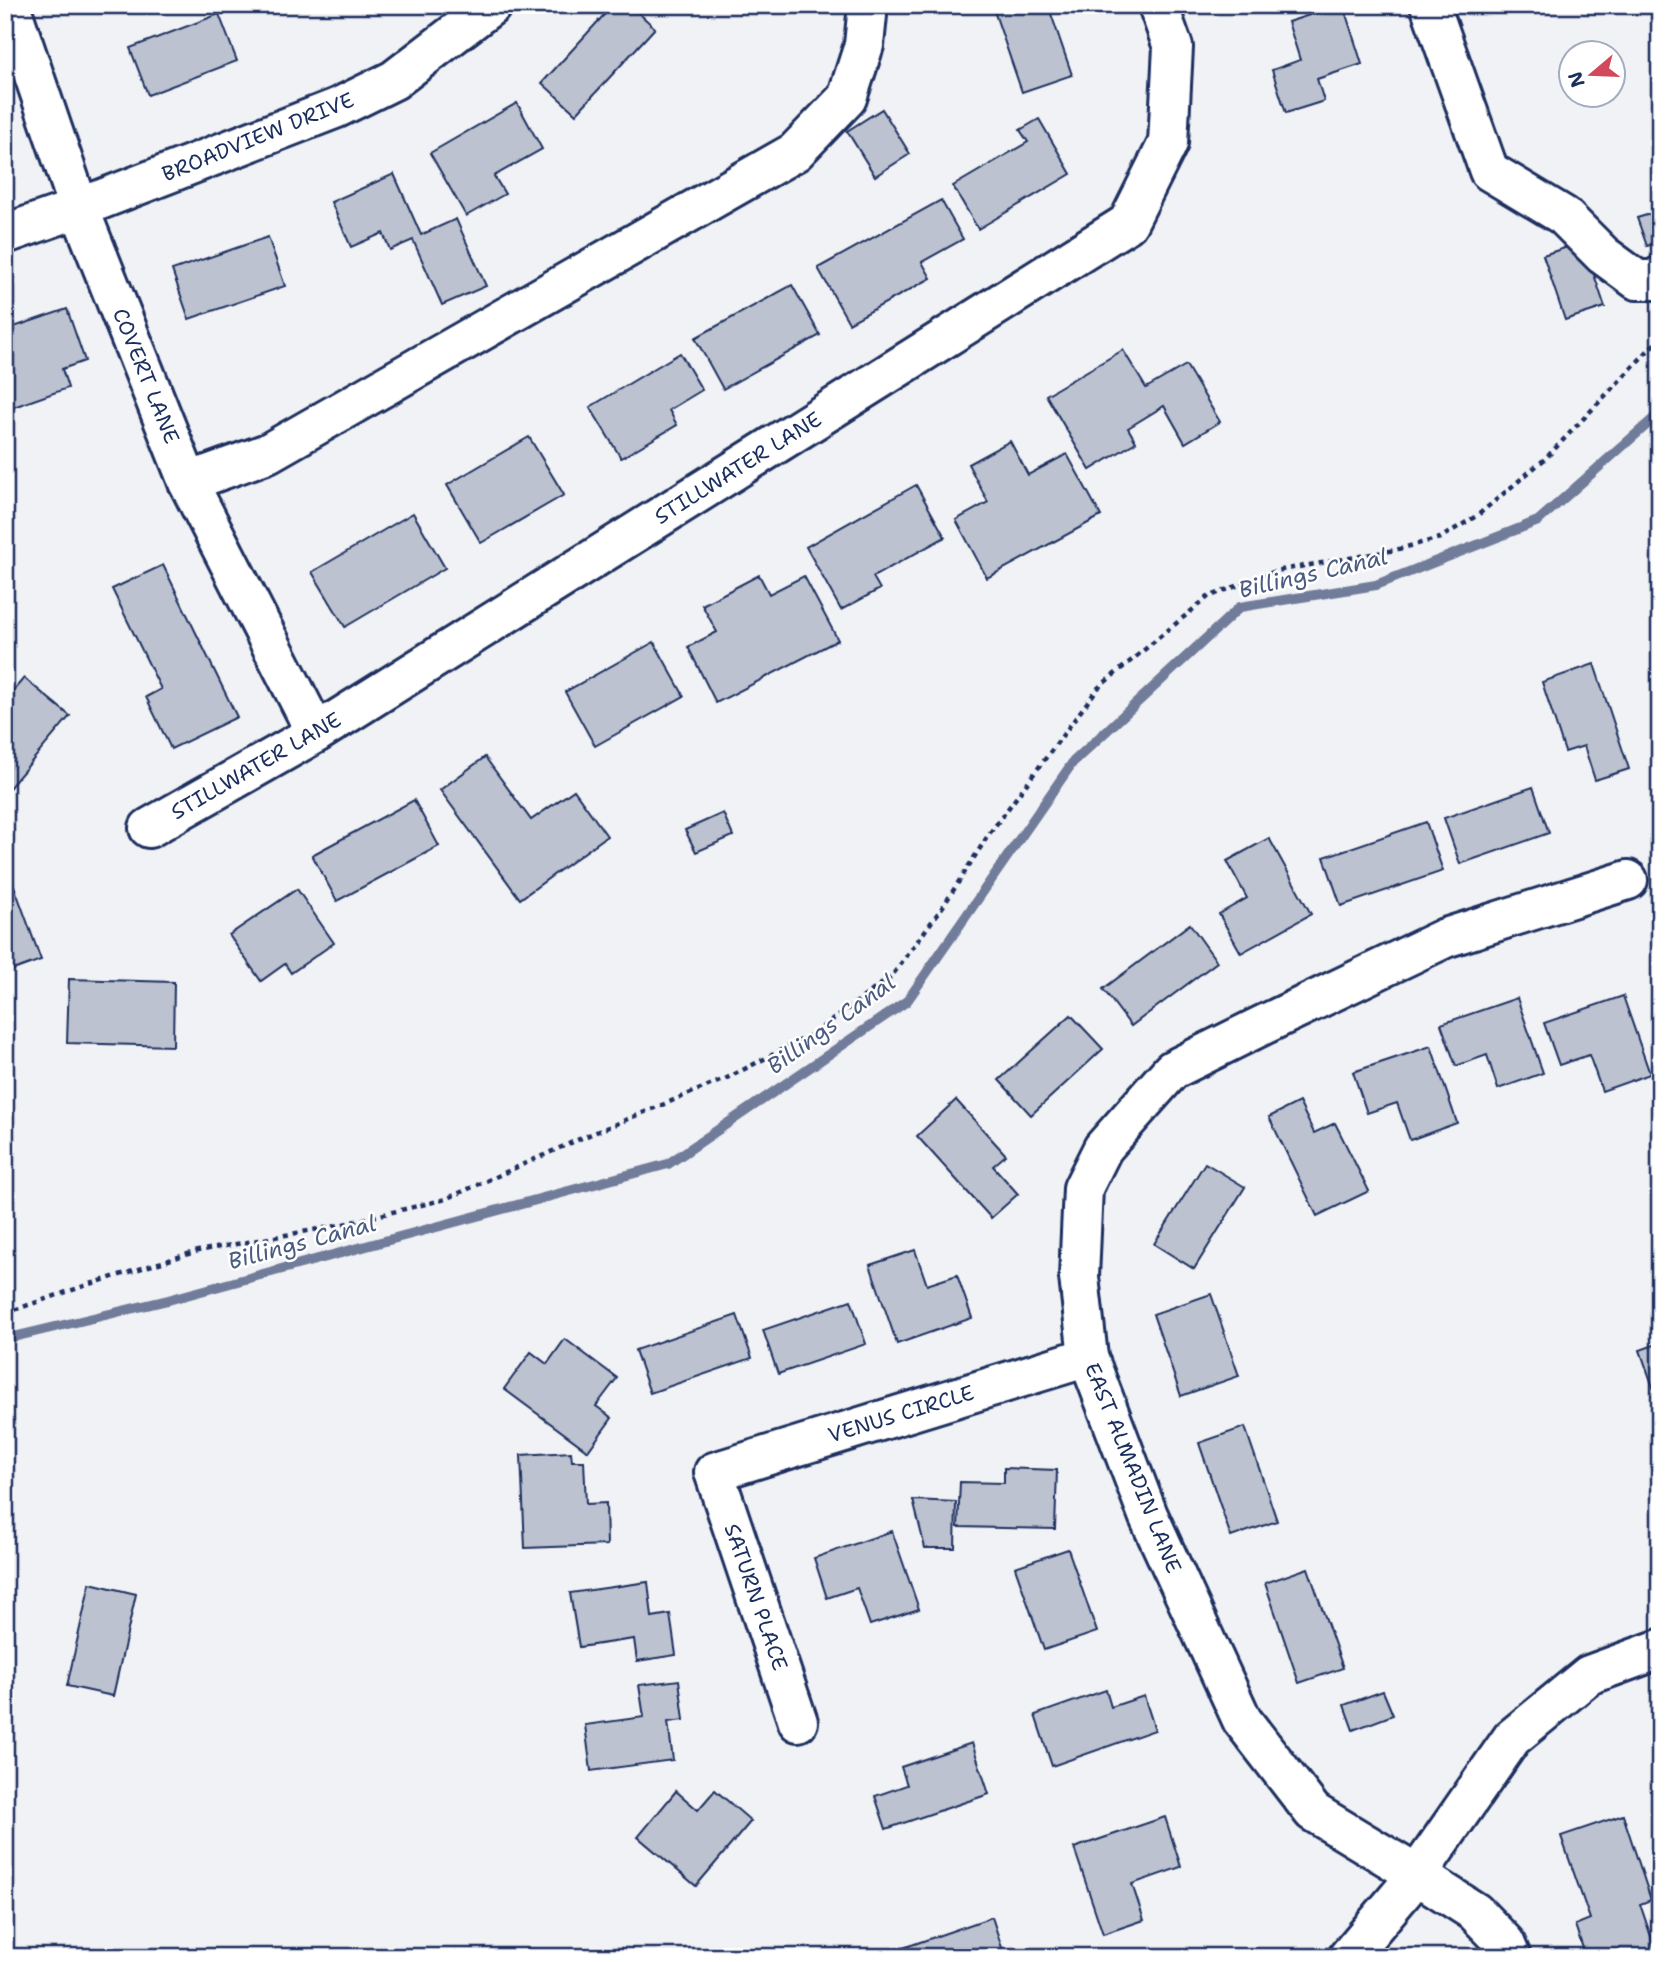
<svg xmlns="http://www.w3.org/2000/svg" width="1665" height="1962" font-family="'Shantell Sans',sans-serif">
<rect width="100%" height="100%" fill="#f1f2f5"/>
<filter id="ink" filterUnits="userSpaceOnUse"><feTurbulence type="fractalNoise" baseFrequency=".0143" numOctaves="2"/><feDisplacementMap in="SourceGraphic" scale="14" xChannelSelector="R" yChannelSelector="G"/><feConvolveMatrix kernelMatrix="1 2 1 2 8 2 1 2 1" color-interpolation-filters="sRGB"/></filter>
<g filter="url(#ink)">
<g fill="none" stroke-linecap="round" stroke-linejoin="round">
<polyline stroke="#707c9a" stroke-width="10" points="5,1339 168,1300 668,1164 907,1001 1073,762 1240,607 1376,585 1538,521 1660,413"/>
</g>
<g fill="#bcc2d0" stroke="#1b2f5e" stroke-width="2">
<polygon points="613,5 630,5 655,28 576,114 542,83"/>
<polygon points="992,5 1048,5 1072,75 1022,92"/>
<polygon points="1340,5 1343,5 1362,64 1317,79 1324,101 1286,113 1272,70 1300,60 1288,22"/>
<polygon points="219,14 237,61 148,95 130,48"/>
<polygon points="517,103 542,149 494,176 505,194 466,216 430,153"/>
<polygon points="882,109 910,154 875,176 847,131"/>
<polygon points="1039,119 1071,174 978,229 953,186 1028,142 1020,130"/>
<polygon points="394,174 421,235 456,219 486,286 442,305 413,240 390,250 383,233 351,247 331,202"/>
<polygon points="941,200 963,239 922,262 931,278 849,323 818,268"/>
<polygon points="1660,211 1660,242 1647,246 1637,218"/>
<polygon points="268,237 285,286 189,319 172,270"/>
<polygon points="1583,242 1605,307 1565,320 1543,255"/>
<polygon points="792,285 820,335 723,389 695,338"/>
<polygon points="67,309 85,361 62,369 68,388 5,410 5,330"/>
<polygon points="1123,350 1146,388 1186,365 1220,422 1185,443 1164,406 1128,428 1136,442 1090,470 1046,395"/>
<polygon points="680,353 702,390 669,410 677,425 621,458 590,407"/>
<polygon points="529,437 564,495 481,543 447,485"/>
<polygon points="1010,441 1028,475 1067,454 1101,516 987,578 956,520 988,502 968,464"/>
<polygon points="916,485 945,537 873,577 880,589 841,610 806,547"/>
<polygon points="413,513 445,568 345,627 312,572"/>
<polygon points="163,565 237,717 171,749 146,697 161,689 112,589"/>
<polygon points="759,575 769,594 804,576 838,640 716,703 688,647 717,632 702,605"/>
<polygon points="654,642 684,696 595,746 565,692"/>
<polygon points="1594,664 1629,769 1595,780 1584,746 1565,752 1542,682"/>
<polygon points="24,678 70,716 5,793 5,700"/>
<polygon points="485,757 531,820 574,790 607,836 520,899 440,790"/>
<polygon points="1533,787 1549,833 1460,864 1444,818"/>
<polygon points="414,800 439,846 337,901 312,855"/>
<polygon points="723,813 733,836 696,852 685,830"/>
<polygon points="1426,822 1443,871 1341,906 1324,857"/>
<polygon points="1269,838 1311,914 1241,953 1219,914 1247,898 1227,861"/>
<polygon points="5,861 41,960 5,973"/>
<polygon points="297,889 334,943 291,973 285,964 261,981 229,935"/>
<polygon points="1190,924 1217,962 1131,1026 1103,989"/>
<polygon points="69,979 174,982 173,1046 67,1043"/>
<polygon points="1623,996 1650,1074 1602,1091 1589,1055 1559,1065 1544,1023"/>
<polygon points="1517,998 1543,1073 1498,1089 1487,1055 1456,1066 1441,1024"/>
<polygon points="1071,1015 1103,1049 1031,1115 999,1080"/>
<polygon points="1431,1046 1457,1123 1410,1140 1397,1103 1367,1113 1353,1072"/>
<polygon points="956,1100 1006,1155 993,1166 1018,1194 991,1218 917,1136"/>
<polygon points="1299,1102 1314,1133 1335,1123 1369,1191 1317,1216 1269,1117"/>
<polygon points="1205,1163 1245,1187 1194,1269 1154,1244"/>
<polygon points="915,1250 927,1285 957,1275 972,1318 897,1344 870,1265"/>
<polygon points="1211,1294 1239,1376 1181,1396 1153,1314"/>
<polygon points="851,1300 866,1344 778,1374 763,1330"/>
<polygon points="737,1315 752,1358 650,1393 635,1350"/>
<polygon points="565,1339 617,1378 596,1406 612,1418 588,1451 504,1389 531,1352 547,1364"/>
<polygon points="1660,1343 1660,1407 1640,1350"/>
<polygon points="1245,1427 1277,1521 1231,1537 1199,1443"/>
<polygon points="571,1452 572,1461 584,1461 586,1504 606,1503 607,1545 525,1548 521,1455"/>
<polygon points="1004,1468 1057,1470 1055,1529 958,1527 960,1482 1004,1483"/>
<polygon points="913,1500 956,1502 955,1548 925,1548"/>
<polygon points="892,1531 919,1609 870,1625 857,1588 827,1598 814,1558"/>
<polygon points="1068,1549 1097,1632 1044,1650 1015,1567"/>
<polygon points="1308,1568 1343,1668 1299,1683 1265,1583"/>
<polygon points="648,1582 652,1617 670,1614 676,1655 637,1661 634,1639 579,1647 570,1593"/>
<polygon points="90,1583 136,1594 113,1696 67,1686"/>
<polygon points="679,1680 684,1720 668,1722 673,1760 591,1771 585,1725 644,1717 639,1685"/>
<polygon points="1106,1690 1111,1707 1144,1696 1155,1730 1052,1766 1035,1715"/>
<polygon points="1383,1691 1393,1715 1353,1730 1344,1705"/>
<polygon points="972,1743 989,1794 886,1829 875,1796 907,1785 901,1767"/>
<polygon points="715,1790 751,1821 696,1886 638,1837 676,1791 698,1810"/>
<polygon points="1623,1815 1651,1900 1640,1904 1658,1957 1586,1957 1575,1925 1590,1919 1561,1836"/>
<polygon points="1165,1817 1181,1867 1132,1884 1144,1920 1103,1934 1074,1848"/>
<polygon points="992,1917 1005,1957 877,1957"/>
</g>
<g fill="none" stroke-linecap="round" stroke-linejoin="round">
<defs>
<g id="minor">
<polyline points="10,5 79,208 188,482 316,733"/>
<polyline points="1430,5 1489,171 1564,216 1603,255 1637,280 1657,280 1660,276"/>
<polyline points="5,234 79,208 337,108 394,80 492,5"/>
<polyline points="188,482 268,453 795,152 847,98 864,45 868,5"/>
<polyline points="149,828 316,733 1128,223 1168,143 1173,47 1158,5"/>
<polyline points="798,1722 714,1472 1088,1357"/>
<polyline points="1348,1957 1417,1875 1512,1738 1589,1675 1660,1649"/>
<polyline points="1511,1957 1505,1943 1475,1912 1417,1875 1313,1812 1242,1720 1148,1515 1088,1357 1079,1277 1083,1188 1103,1148 1172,1070 1263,1025 1445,938 1628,880"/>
</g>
</defs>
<use href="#minor" stroke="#1b2f5e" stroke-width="44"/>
<polyline stroke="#1b2f5e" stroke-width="4.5" stroke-dasharray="5 5" stroke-linecap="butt" points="5,1313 87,1285 198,1251 335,1226 446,1199 584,1137 725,1079 813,1034 891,977 944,905 989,834 1098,688 1208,597 1276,571 1395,550 1440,538 1478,515 1546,458 1660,338"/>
<use href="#minor" stroke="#fff" stroke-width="38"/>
</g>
</g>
<g text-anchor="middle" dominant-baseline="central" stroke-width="5" stroke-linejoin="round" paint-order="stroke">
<g font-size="21" fill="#1b2f5e" stroke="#fff">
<text transform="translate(258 137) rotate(-22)">BROADVIEW DRIVE</text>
<text transform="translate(146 376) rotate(68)">COVERT LANE</text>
<text transform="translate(738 468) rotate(-32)">STILLWATER LANE</text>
<text transform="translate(256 766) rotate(-30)">STILLWATER LANE</text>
<text transform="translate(901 1414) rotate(-17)">VENUS CIRCLE</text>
<text transform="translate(1133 1468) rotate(68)">EAST ALMADIN LANE</text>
<text transform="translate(756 1597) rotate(71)">SATURN PLACE</text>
</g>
<g font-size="23" font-style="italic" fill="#4c5c81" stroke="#fff">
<text transform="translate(1313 573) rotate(-13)">Billings Canal</text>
<text transform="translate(831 1024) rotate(-36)">Billings Canal</text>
<text transform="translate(302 1242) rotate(-15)">Billings Canal</text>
</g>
</g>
<rect width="1665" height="1962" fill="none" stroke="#fff" stroke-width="28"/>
<rect x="14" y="14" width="1637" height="1934" fill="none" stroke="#1b2f5e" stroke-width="2.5" filter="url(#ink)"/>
<g transform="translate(1592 74) rotate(251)"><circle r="33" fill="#ffffff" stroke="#a4acbf" stroke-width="2"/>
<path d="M0-5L12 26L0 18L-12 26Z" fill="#d1495b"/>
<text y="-10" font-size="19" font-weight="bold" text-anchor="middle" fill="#1b2f5e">N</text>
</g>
</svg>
